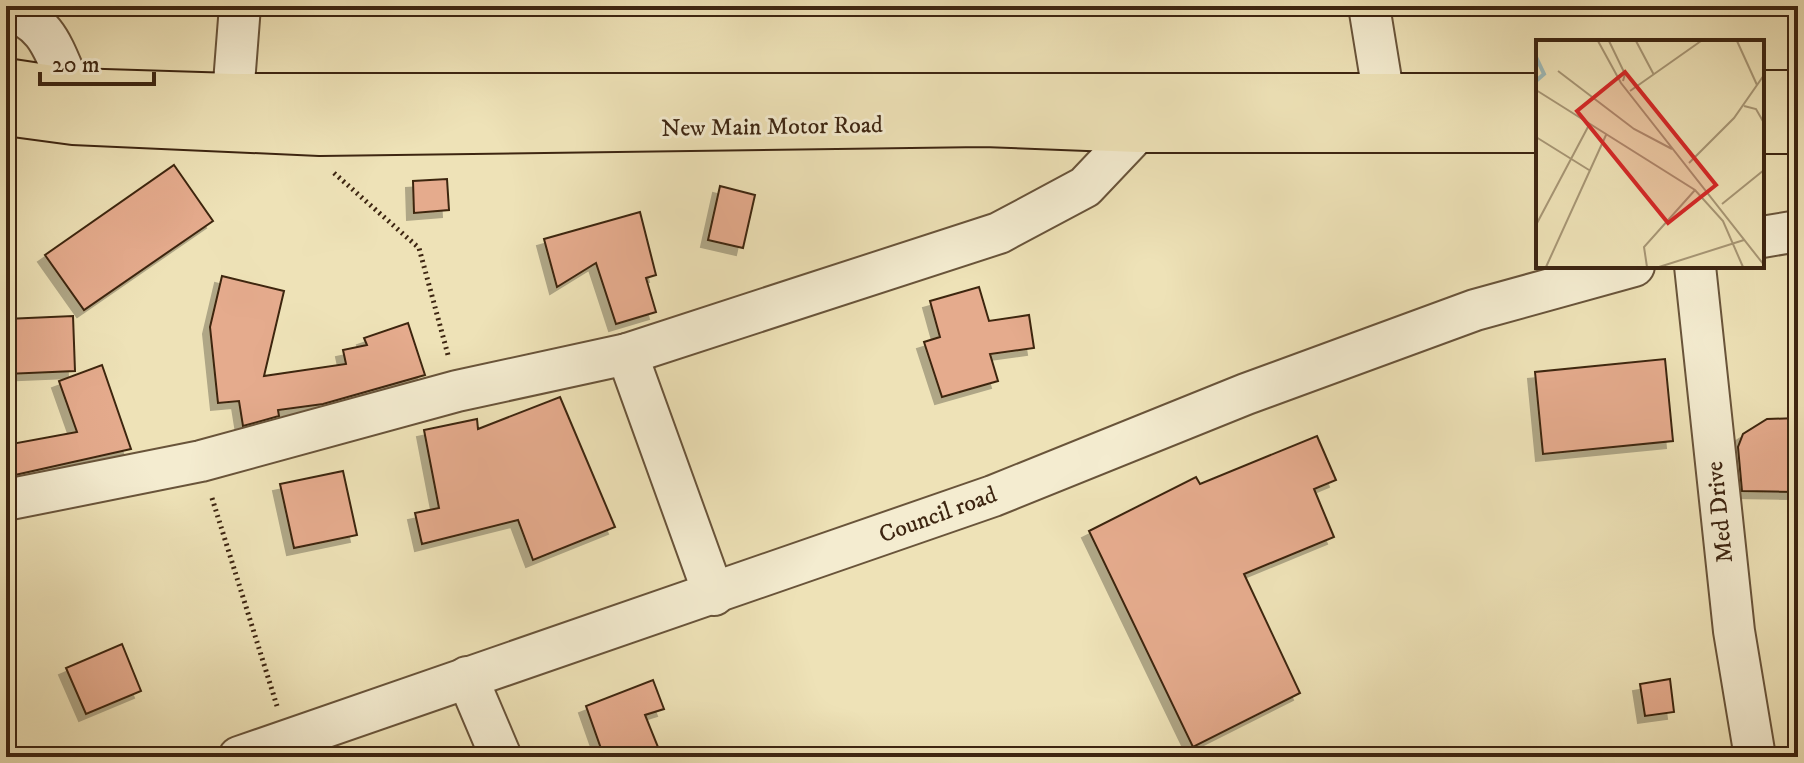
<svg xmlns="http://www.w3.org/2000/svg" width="1804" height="763" font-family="'IM FELL DW Pica',serif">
<defs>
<filter id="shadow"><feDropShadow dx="-7" dy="7" stdDeviation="0" flood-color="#0004"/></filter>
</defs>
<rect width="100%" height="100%" fill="#eee2b7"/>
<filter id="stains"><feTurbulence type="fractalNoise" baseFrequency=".0025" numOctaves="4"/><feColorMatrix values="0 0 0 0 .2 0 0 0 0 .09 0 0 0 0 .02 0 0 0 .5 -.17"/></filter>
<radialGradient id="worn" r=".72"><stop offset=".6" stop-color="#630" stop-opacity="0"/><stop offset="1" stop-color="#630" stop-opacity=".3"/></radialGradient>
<g fill="#e5ab8d" stroke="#3d2511" stroke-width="2" filter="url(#shadow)">
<polygon points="174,165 213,221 84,310 45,255"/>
<polygon points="447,179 449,210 414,213 413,181"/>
<polygon points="720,186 755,195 743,248 708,240"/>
<polygon points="640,212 656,275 646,278 656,312 616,324 596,263 557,287 544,239"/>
<polygon points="222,276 284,291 264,376 346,364 343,350 367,345 364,338 408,323 425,375 323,404 278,410 279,416 243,426 239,401 218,403 210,327"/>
<polygon points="979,287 989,321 1029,315 1034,348 990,354 998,381 942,397 924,342 940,337 930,301"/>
<polygon points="73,316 75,371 6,374 6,319"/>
<polygon points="1665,359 1673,441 1543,454 1535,372"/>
<polygon points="102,365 131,449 6,477 6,445 77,432 59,381"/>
<polygon points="560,397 615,527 533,560 518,520 422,544 415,513 439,508 424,430 477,419 478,429"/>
<polygon points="1798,418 1798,492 1742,491 1738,447 1743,434 1767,419"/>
<polygon points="1317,436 1336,480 1314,489 1334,537 1244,574 1300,693 1193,747 1089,531 1196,477 1200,484"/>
<polygon points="343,471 357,535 294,548 280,484"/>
<polygon points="122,644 141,691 86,714 66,668"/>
<polygon points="1670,679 1674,712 1645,716 1640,684"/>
<polygon points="653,680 664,709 645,715 662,757 604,757 586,706"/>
</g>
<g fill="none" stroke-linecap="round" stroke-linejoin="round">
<defs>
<g id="street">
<polyline points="1369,6 1384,98"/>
<path d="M6 9C50 22 54 53 72 91"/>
<polyline points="233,96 240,6"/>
<polyline points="1762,237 1798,231"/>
<polyline points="1695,266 1734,631 1755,757"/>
<polyline points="627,354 714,595"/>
<polyline points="6,500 201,461 457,391 627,354 805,296 999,233 1085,187 1139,130"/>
<polyline points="467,677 501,757"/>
<polyline points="239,757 993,496 1246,394 1475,310 1634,266"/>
</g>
<g id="highway">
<polyline points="6,81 72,91 233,96 1538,96"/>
<polyline points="1762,93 1798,93"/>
<polyline points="6,113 73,122 320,133 984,124 1139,130 1538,130"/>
<polyline points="1762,131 1798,131"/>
</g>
</defs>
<use href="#street" stroke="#69543a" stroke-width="44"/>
<use href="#highway" stroke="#3d2511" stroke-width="48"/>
<g stroke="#3d2511" stroke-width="5" stroke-dasharray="2 4" stroke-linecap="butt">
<polyline points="334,173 419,248 448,355"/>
<polyline points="212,498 277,706"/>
</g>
<use href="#street" stroke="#f4ecd0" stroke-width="40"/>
<use href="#highway" stroke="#eee2b7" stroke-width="44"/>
</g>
<g text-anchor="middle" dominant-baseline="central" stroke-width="6" stroke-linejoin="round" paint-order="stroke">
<g font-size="24" fill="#3d2511" stroke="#f4ecd0">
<text transform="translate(772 127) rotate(-1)">New Main Motor Road</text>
<text transform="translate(1720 512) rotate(-96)">Med Drive</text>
<text transform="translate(938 515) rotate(-20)">Council road</text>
</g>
</g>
<g transform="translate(1536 40)">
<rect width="228" height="228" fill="#eee2b7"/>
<path fill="none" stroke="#9ebbb9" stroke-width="4" d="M0 17 8 34 0 41"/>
<path fill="none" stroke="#a79675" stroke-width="2" d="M62 1 85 43 228 225M73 1 89 34 87 41M100 1 118 35M201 1 221 45M22 31 98 89 136 109M0 50 159 150 187 181 207 227M94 51 165 1M208 66 220 69 228 83M0 97 53 130M153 123 198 78 228 35M186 164 228 130M0 185 53 85M10 227 70 95M111 227 108 207 159 150M123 227 208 200"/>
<path fill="#d62828" fill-opacity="0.15" stroke="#d62828" stroke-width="4" d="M89 32 180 145 132 183 41 71Z"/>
<rect width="228" height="228" fill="none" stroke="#3d2511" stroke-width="4"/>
</g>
<rect width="1804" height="763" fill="none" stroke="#eee2b7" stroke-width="32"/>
<rect x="8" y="8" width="1788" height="747" fill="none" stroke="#3d2511" stroke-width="4"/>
<rect x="16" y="16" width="1772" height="731" fill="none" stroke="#3d2511" stroke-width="2"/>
<path d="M40 72v12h114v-12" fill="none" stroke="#3d2511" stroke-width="4"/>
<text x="52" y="72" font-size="24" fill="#3d2511" stroke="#f4ecd0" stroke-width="6" paint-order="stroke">20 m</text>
<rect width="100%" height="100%" filter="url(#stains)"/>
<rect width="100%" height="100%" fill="url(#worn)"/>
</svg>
